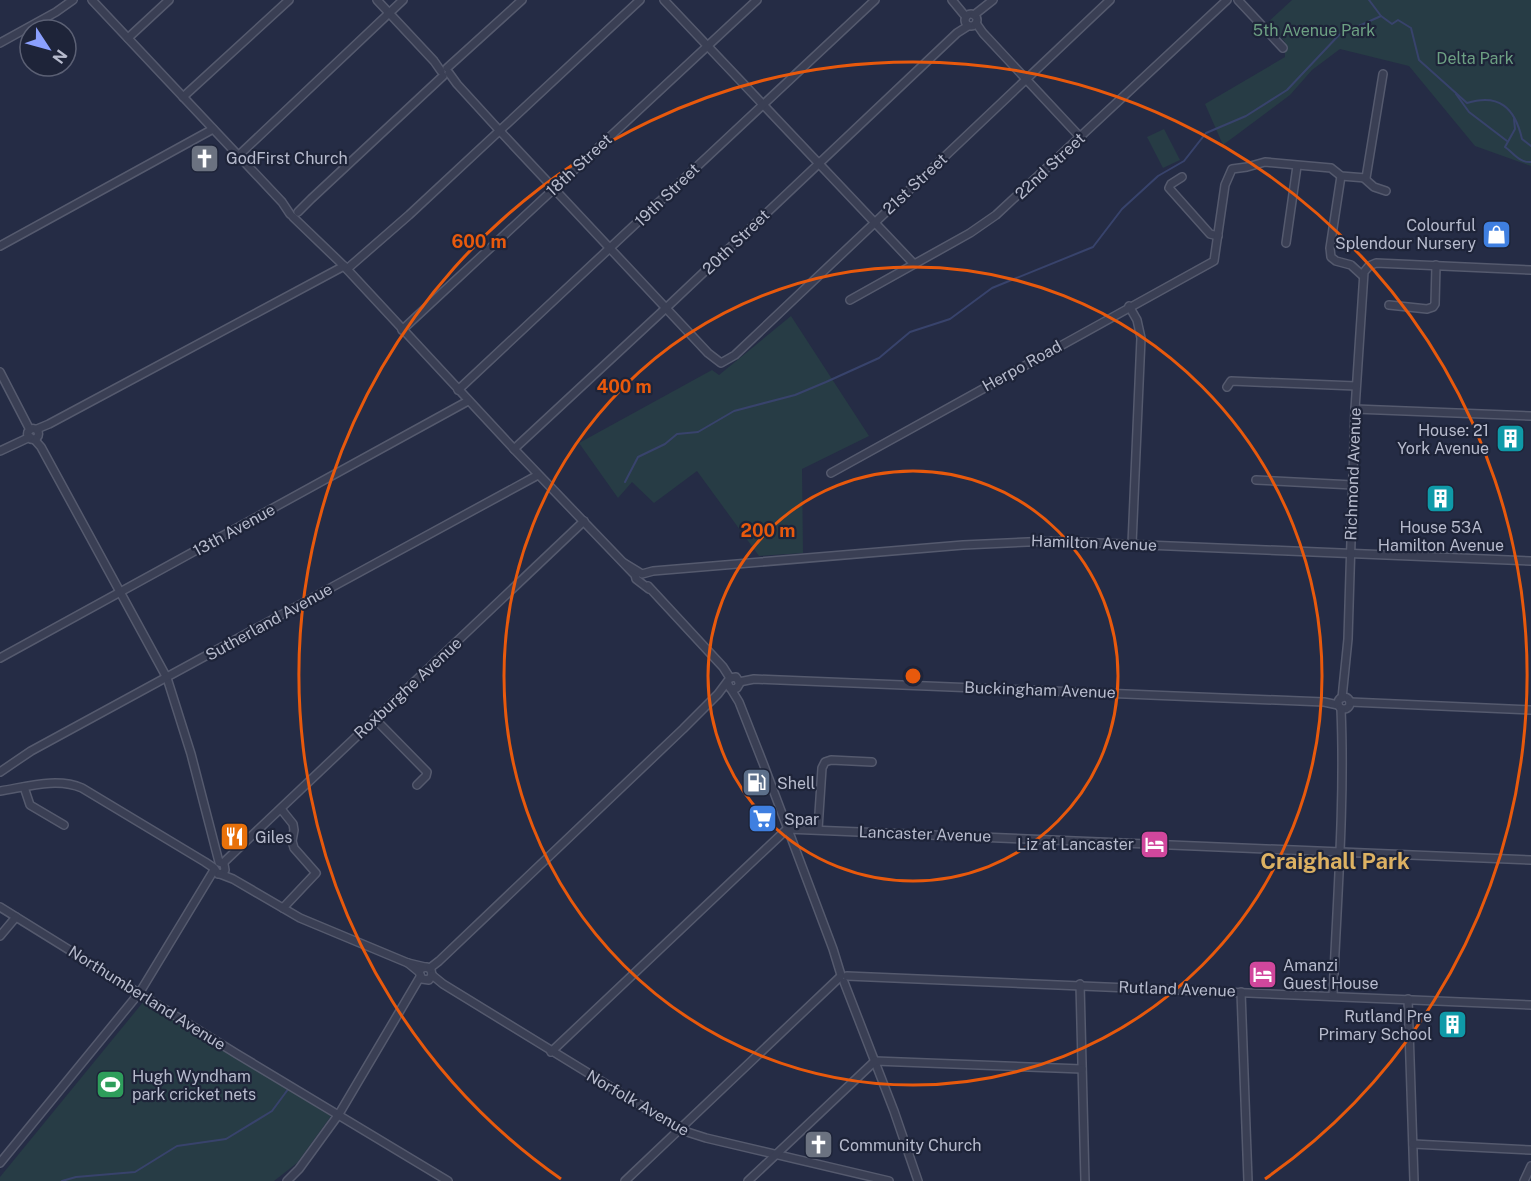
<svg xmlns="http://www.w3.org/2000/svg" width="1531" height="1181" font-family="'Public Sans',sans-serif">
<rect width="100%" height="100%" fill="#252c45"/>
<g fill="#273c45">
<polygon points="1292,0 1531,0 1531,166 1475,146 1409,66 1340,49 1312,70 1290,95 1223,145 1205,104 1285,57 1285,42 1267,23"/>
<polygon points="1164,129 1180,160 1163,168 1147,137"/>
<polygon points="791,316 869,436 802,469 803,553 759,556 697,471 654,503 632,482 618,498 579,443 712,370 719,375"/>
<polygon points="144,1001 331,1116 297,1163 274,1181 0,1181 0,1177"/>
</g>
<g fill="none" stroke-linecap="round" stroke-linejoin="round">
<g stroke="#38436c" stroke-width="2">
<path d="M1369 0 1381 16 1392 24 1398 20 1411 28 1419 60 1467 103C1499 93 1515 108 1522 139L1531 146"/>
<polyline points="1456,94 1469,112 1507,141"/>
<path d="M1514 119 1515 129 1505 147C1514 153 1519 163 1531 162"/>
<polyline points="625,482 638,457 665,444 677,434 698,432 734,411 795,395 826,382 879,358 910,332 950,319 992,288 1093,247 1122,209 1158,176 1184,161 1206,133 1246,116 1287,90 1339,35 1381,16"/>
<polyline points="62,1181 76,1177 135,1172 177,1146 226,1139 272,1111 289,1088"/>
</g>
<defs>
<g id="minor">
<polyline points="92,0 282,202 290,214"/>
<polyline points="377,0 434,61 441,71"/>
<polyline points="664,0 914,264"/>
<polyline points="952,0 966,17"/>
<polyline points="1238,0 1283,48"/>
<circle cx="971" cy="20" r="6"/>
<polyline points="974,15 993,0"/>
<polyline points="976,23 983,33 1081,138"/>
<polyline points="128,38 169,0"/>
<polyline points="0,43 56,12 73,0"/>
<polyline points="447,68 522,0"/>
<polyline points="449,73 457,84 499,130 708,353 721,363 735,355 1110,0"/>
<polyline points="183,97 289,0"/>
<polyline points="238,156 403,0"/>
<polyline points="1341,176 1330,248 1331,257 1336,261 1351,265 1363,276"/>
<polyline points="1182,177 1171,184 1169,188 1210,234 1218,236"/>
<polyline points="1365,179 1374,187 1386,191"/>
<polyline points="298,212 311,199 443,76"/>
<polyline points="293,217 344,266 514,449 635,575 636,579 649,589"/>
<polyline points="1286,243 1297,166"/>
<polyline points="0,246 213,129"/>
<polyline points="347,269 409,215 640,0"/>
<polyline points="850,300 970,233 996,215 1227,0"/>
<polyline points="1389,305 1427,309 1433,307 1435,304 1436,265"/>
<polyline points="1129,306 1137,320 1141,338 1132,544"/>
<polyline points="402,330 757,0"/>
<polyline points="0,372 30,430"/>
<polyline points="1227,387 1231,381 1356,386"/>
<polyline points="458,390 875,0"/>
<polyline points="1355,409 1531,416"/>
<circle cx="33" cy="434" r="5.5"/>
<polyline points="37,429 49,424 344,266"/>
<polyline points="34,439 41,447 167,678 191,754 219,862"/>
<polyline points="514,449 666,308 957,33 968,26"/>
<polyline points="0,451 30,437"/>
<polyline points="831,473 1214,261 1225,185 1232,169 1247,167 1265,162 1331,168 1341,176 1366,178 1383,74"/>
<polyline points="1256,480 1353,485"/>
<polyline points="624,563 642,574 653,571 963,545 1051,541 1531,561"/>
<polyline points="648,586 723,667 730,678"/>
<polyline points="0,658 468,401"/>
<polyline points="739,682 754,679 1324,702 1338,705"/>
<polyline points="731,689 739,702 763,763 833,949 841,975"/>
<circle cx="1344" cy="703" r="6"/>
<polyline points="1342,698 1348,639 1355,409 1364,272 1369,266 1376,263 1531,270"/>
<polyline points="1350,702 1531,710"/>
<polyline points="374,718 427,772 426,776 417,785"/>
<polyline points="0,772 31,751 538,475"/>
<polyline points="24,787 30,805 64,825"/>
<path d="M0 791C26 787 57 777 82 788L205 862 214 868 218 874 223 873 225 870 224 864 220 862"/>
<polyline points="281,809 293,824 294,830 292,841 294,848 316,873 283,908"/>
<polyline points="818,829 822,768 825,762 831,760 872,762"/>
<polyline points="223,863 584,521"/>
<polyline points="220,874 233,879 300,918 408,963 425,967"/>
<polyline points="0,907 237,1054 448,1181"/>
<polyline points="0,936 16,917"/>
<polyline points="408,963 419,972 422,979 429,980 432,975 431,970 427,967 422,968 419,972"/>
<polyline points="430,968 439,961 683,729 718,694 730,678 736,677 740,683 737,688 733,689 730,688 727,682"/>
<polyline points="432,975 443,984 681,1130 706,1138 889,1181"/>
<polyline points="847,976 1531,1005"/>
<polyline points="844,982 894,1111 918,1181"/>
<polyline points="1080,984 1085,1181"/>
<polyline points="1241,992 1248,1181"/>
<path d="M1333 995C1337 900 1345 803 1341 709"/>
<polyline points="1408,999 1414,1181"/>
<polyline points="551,1052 787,829 1531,860"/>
<polyline points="1413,1144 1531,1150"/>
<polyline points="0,1163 140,992 214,870"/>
<polyline points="287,1181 299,1169 339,1114 420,977"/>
<polyline points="625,1181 840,977"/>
<polyline points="748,1181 875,1061 1082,1069"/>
<polyline points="1524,1181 1531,1166"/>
</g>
</defs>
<use href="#minor" stroke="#555a6e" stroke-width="10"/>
<use href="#minor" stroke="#3a3f54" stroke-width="7"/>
</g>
<g fill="none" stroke="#e8590c" stroke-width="3">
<circle cx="913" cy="676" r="205"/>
<circle cx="913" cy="676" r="409"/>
<path d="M561 1179A614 614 0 1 1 1265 1179"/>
</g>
<defs>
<symbol id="church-square" viewBox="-11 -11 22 22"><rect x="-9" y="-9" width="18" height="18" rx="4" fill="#6b7280" stroke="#1e2439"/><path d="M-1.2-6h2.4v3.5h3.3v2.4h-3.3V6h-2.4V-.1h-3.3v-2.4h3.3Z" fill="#fff"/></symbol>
<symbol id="shop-square" viewBox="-11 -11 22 22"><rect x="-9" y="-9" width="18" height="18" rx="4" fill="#3f7fe0" stroke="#1e2439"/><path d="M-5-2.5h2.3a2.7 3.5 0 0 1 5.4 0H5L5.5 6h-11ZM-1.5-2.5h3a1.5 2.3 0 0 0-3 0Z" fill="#fff"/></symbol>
<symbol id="building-square" viewBox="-11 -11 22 22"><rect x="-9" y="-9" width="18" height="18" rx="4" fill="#0f9aa8" stroke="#1e2439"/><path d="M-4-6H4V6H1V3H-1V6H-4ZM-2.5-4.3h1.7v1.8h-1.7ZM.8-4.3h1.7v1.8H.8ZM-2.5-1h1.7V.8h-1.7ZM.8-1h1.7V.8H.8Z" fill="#fff"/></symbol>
<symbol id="fuel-square" viewBox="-11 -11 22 22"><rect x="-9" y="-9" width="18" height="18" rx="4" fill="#5c6f8a" stroke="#1e2439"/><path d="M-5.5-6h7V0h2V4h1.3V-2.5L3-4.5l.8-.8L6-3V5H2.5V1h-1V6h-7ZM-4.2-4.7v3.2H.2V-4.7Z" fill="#fff"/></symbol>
<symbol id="supermarket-square" viewBox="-11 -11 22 22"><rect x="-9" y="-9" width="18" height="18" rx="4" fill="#3f7fe0" stroke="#1e2439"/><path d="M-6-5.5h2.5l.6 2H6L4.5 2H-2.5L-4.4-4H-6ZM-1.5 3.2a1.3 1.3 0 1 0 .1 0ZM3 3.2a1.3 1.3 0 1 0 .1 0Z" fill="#fff"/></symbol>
<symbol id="restaurant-square" viewBox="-11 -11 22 22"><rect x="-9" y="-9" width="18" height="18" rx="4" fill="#e8710a" stroke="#1e2439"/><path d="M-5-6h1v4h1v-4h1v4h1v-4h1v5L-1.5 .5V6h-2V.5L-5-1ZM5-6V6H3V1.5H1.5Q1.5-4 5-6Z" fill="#fff"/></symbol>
<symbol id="hotel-square" viewBox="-11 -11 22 22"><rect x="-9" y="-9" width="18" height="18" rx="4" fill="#d1479c" stroke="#1e2439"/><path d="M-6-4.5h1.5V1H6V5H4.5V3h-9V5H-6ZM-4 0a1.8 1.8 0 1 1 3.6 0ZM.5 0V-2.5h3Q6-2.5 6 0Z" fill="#fff"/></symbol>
<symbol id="stadium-square" viewBox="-11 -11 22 22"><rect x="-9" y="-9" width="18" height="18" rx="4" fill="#2e9e5b" stroke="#1e2439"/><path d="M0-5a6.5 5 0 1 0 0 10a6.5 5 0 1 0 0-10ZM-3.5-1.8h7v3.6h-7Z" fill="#fff"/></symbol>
</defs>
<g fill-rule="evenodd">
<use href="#church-square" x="188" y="142" width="33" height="33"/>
<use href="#shop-square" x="1480" y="218" width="33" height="33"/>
<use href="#building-square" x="1494" y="422" width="33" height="33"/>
<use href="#building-square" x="1424" y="482" width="33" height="33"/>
<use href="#fuel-square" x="740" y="766" width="33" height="33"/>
<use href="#supermarket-square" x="746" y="802" width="33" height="33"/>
<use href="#restaurant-square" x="218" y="820" width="33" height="33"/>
<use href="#hotel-square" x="1138" y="828" width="33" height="33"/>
<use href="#hotel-square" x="1246" y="958" width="33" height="33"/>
<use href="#building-square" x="1436" y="1008" width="33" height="33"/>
<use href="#stadium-square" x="94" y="1068" width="33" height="33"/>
<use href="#church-square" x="802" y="1128" width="33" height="33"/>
</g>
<g text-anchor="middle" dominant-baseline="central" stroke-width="4.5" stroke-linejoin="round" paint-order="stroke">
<g font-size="16" fill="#6da083" stroke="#1e2439">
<text x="1314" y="30">5th Avenue Park</text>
<text x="1475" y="58">Delta Park</text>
</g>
<g font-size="16" fill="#b7bbcd" stroke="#1e2439" text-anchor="start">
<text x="226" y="158">GodFirst Church</text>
<text x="1476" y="225" text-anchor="end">Colourful<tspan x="1476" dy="18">Splendour Nursery</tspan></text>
<text x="1489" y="430" text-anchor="end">House: 21<tspan x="1489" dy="18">York Avenue</tspan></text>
<text x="1441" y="527" text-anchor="middle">House 53A<tspan x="1441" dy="18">Hamilton Avenue</tspan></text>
<text x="777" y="783">Shell</text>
<text x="784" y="819">Spar</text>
<text x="255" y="837">Giles</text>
<text x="1134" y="844" text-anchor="end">Liz at Lancaster</text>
<text x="1283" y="965">Amanzi<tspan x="1283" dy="18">Guest House</tspan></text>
<text x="1432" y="1016" text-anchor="end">Rutland Pre<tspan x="1432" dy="18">Primary School</tspan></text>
<text x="132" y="1076">Hugh Wyndham<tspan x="132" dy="18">park cricket nets</tspan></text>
<text x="839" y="1145">Community Church</text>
</g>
<g font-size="16" fill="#b7bbcd" stroke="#1e2439">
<text transform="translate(579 165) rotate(-43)">18th Street</text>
<text transform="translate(1050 166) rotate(-43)">22nd Street</text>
<text transform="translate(915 184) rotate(-43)">21st Street</text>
<text transform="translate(667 195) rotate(-44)">19th Street</text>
<text transform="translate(736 242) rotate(-44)">20th Street</text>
<text transform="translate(1022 366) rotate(-29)">Herpo Road</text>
<text transform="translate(1353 474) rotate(-88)">Richmond Avenue</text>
<text transform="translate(234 530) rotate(-29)">13th Avenue</text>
<text transform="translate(1094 543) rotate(2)">Hamilton Avenue</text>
<text transform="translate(269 622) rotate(-29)">Sutherland Avenue</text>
<text transform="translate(408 688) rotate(-43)">Roxburghe Avenue</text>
<text transform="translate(1040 690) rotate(2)">Buckingham Avenue</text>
<text transform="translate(925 834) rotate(2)">Lancaster Avenue</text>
<text transform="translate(1177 989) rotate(2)">Rutland Avenue</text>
<text transform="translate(147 998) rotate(32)">Northumberland Avenue</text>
<text transform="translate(638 1103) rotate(30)">Norfolk Avenue</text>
</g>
<g font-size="22" font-weight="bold" fill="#ddb263" stroke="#1e2439">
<text x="1335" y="861">Craighall Park</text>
</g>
</g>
<circle cx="913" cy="676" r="9" fill="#e8590c" stroke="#1e2439" stroke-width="3"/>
<g font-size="18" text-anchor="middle" font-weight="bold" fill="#e8590c" stroke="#1e2439" stroke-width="4.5" stroke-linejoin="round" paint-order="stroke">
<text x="479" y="248">600 m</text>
<text x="624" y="393">400 m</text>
<text x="768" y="537">200 m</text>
</g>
<g transform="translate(48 48) rotate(126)"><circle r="28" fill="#1e2439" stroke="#5b6074" stroke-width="1.5"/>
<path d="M0-4.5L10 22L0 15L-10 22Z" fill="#8ba0fe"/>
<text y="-9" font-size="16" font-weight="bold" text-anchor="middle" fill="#b7bbcd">N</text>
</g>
</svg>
